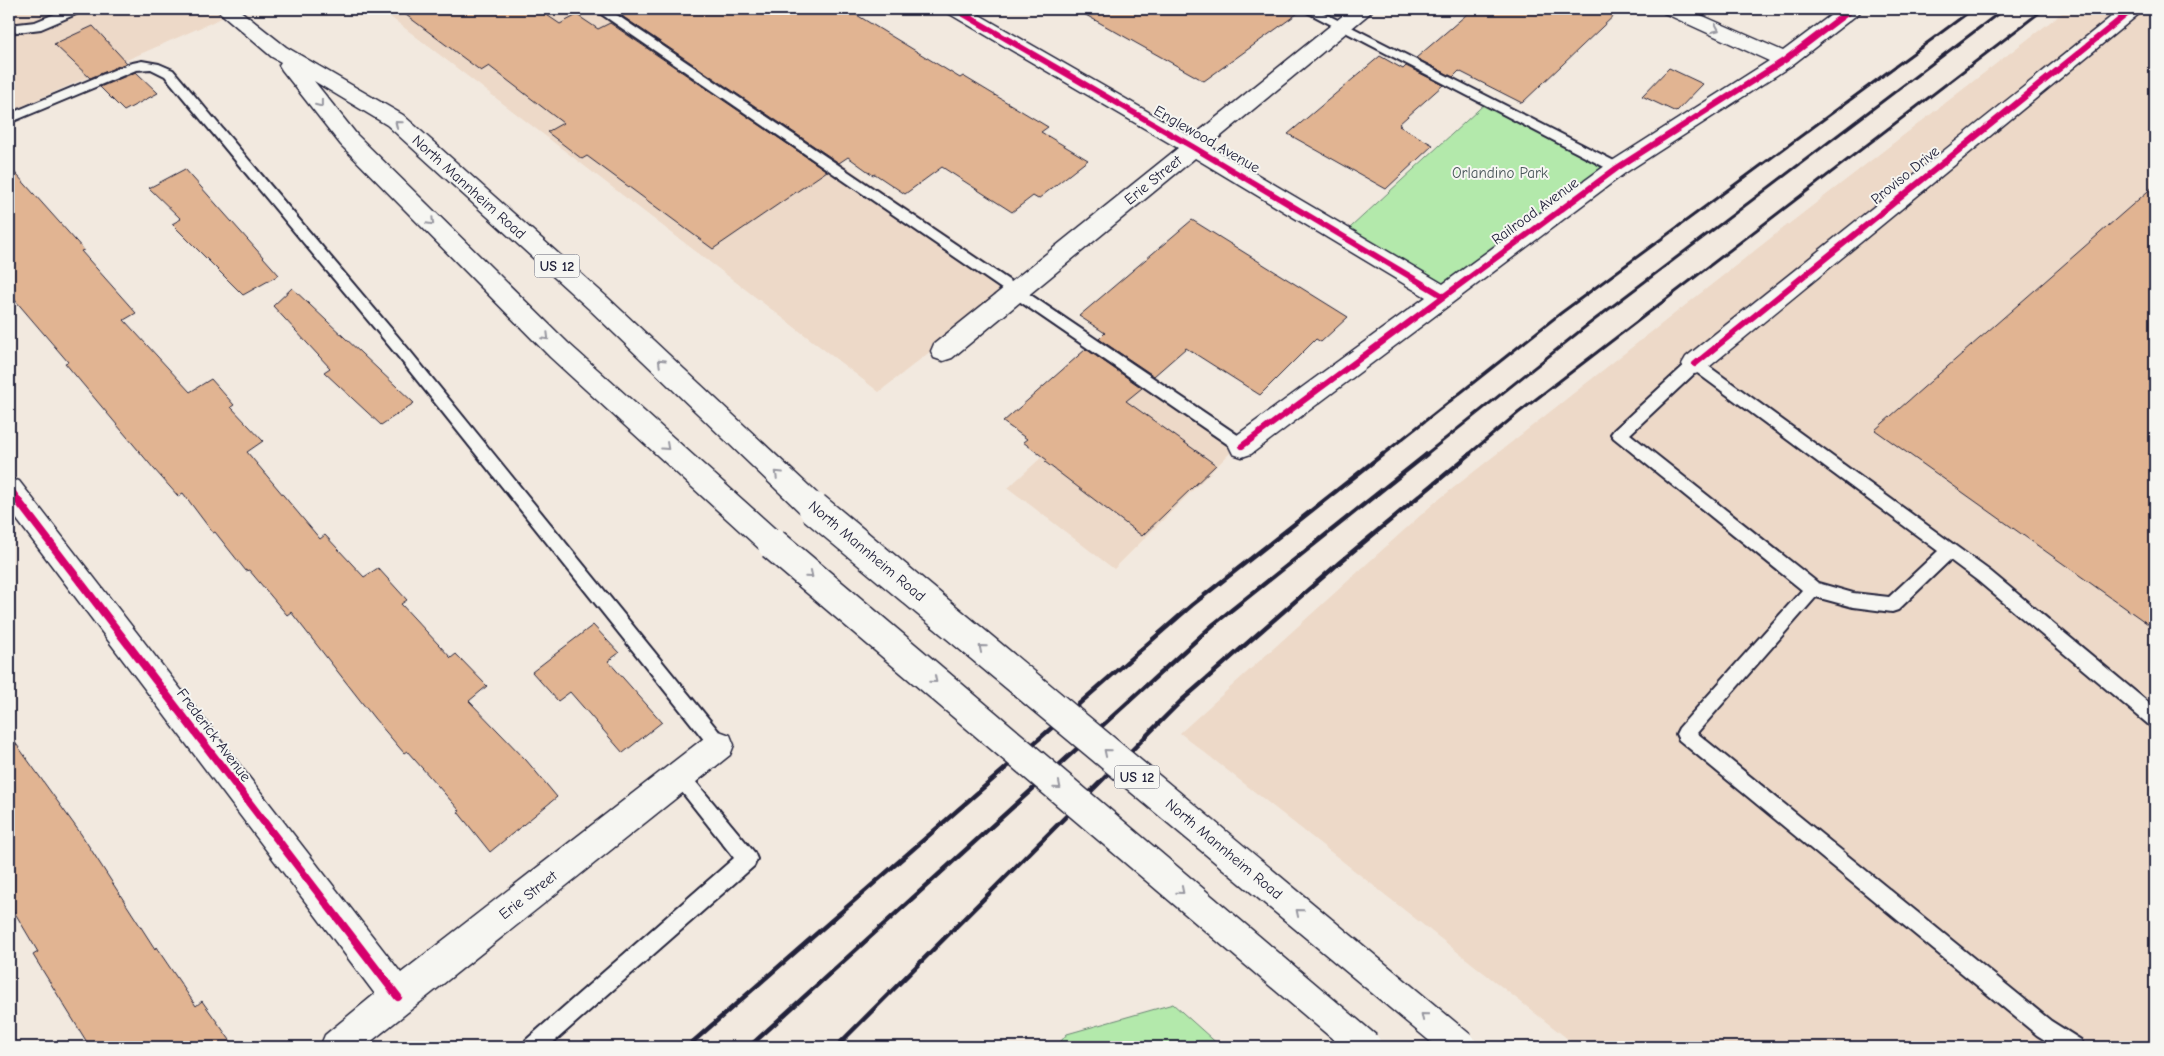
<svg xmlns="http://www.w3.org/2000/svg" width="2164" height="1056" font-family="'Comic Neue',sans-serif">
<rect width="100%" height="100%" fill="#f2e9df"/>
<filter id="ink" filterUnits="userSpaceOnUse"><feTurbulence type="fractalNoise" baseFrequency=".02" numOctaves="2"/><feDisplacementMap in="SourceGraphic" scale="10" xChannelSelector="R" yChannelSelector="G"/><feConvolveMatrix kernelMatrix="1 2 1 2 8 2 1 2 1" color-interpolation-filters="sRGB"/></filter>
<g filter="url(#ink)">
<g fill="#edd9c8">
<polygon points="9,9 213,9 224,17 9,112"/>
<polygon points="380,9 614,9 1017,283 879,392"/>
<polygon points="2067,9 2155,9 2155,1047 1578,1047 1180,733 1433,504 1772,237"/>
<polygon points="1134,372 1241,442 1114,569 1008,488"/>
</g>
<g fill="#b3e9ab" stroke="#6a8673">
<polygon points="1490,99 1616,163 1434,297 1338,239"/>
<polygon points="1173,1004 1221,1047 1056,1047 1067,1034"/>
</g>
<g fill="#e1b492" stroke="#22223b">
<polygon points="398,9 538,9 560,24 577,15 598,29 610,23 827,171 713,249 587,156 582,159 547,132 563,123 489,66 481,71"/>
<polygon points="635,9 847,9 960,78 963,76 1048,127 1041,132 1088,160 1038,199 1033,196 1012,212 942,167 905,194 875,174 873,175 848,157 839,163 622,16"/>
<polygon points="1075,9 1299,9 1301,11 1204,81"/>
<polygon points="1473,9 1621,9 1522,103 1459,71 1453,77 1416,58"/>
<polygon points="93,26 127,63 90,78 54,44"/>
<polygon points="1380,56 1403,69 1406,66 1443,85 1399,124 1401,125 1399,126 1433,145 1386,189 1288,134"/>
<polygon points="1669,68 1703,84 1676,112 1642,96"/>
<polygon points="136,72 158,93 124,111 100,87"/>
<polygon points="9,166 84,250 81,251 136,313 124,320 190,392 211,379 234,405 231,407 263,441 247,452 320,539 325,535 364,577 378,568 407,600 401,604 451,658 456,654 487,686 469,701 526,760 557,797 490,852 458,812 460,811 407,751 404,753 374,718 291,612 287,615 249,570 246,571 215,532 213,533 183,493 178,496 154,469 65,363 68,362 9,293"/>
<polygon points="185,169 279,275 243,295 172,224 181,219 149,188"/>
<polygon points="2155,185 2155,629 1875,430"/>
<polygon points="1192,220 1348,317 1321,342 1316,339 1260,395 1186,348 1154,376 1099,339 1105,333 1079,316"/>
<polygon points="292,288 414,403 381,425 324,372 330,368 273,306"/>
<polygon points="1086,349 1142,388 1126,401 1216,465 1142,536 1045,462 1047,460 1023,442 1027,439 1003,422"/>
<polygon points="593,625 619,653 608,661 662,722 623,753 570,692 558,701 532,672"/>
<polygon points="9,734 81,834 155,949 156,947 196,1006 202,1001 235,1047 90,1047 33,955 38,952 9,903"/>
</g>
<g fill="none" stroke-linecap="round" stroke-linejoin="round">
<defs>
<g id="lane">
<polygon points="67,9 83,9 81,12 41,29 9,33 9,25 35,22"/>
<polygon points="594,9 608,9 1248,442 1250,446 1248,450 1242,452 1236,450"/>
<polygon points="1301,9 1316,9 1622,165 1624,168 1622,171 1612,171"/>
<polygon points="142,61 159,64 173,70 410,351 725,739 728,745 725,751 719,754 713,751 400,359 165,76 151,69 136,70 9,123 9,114 128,64"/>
<path d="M1695 358 1700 360 1990 571 2155 708V727L2149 725 1978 581 1950 560 1898 610 1892 612 1853 607 1816 597 1697 733 2051 1021 2081 1040 2084 1047H2056L2037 1035 1679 740 1676 734 1679 728 1802 590 1614 438 1611 434 1614 430 1690 360ZM1696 372 1938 551 1889 597 1853 593 1818 583 1630 434Z"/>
<polygon points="680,767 686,770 754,852 757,859 754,866 548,1047 523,1047 526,1040 734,858 674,782 671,776 674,770"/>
</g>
<g id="street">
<polygon points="945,9 969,9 1192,137 1351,9 1373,9 1370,13 1209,146 1443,284 1609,163 1769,61 1664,13 1661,9 1687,9 1783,51 1839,9 1862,9 1859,13 1792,65 1625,173 1251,454 1242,457 1233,454 1229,446 1233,438 1426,297 1195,158 952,358 943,361 934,358 931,351 934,344 1178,148 948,13"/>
<polygon points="2121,9 2143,9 2140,13 1704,371 1695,374 1686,371 1682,364 1686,357"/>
<polygon points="9,478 19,481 401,973 708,735 719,731 730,735 734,745 730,755 364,1047 320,1047 325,1035 375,994 9,509"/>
</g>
<polygon id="primary" points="216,9 238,9 286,47 403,115 607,297 824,500 828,508 824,516 814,519 804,516 589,309 387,125 314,81 357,135 568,343 783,536 787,544 783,552 773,556 763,552 550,357 341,145 282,70 279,65 281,62 272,57"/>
</defs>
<use href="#lane" stroke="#22223b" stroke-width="4"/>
<use href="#street" stroke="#22223b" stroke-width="3"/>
<use href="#primary" stroke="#22223b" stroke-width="3"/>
<use href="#lane" fill="#f6f6f2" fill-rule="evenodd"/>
<use href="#street" fill="#f6f6f2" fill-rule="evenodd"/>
<use href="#primary" fill="#f6f6f2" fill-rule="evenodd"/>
<g stroke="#22223b" stroke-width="3">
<polyline points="1382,455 1561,313 1973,9"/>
<polyline points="1425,455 1585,327 2004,9"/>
<polyline points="1468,455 1518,413 2044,9"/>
</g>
<g stroke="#22223b" stroke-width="4.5">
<polyline points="687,1047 1192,605 1383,454"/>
<polyline points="749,1047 1214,624 1427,454"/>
<polyline points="836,1047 1181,701 1340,562 1470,454"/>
</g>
<defs>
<g id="primary-bridge">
<polyline points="814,508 1461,1047"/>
<polyline points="773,544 1366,1047"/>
</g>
</defs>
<use href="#primary-bridge" stroke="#22223b" stroke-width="34" stroke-linecap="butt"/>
<use href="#primary-bridge" stroke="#f6f6f2" stroke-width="31"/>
<defs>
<g id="cycleway-far1">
<polyline points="955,9 1193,147 1443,296"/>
<polyline points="1695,364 2133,9"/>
<polyline points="1242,446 1617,168 1785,60 1852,9"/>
</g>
<polyline id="cycleway" points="9,489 398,997"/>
</defs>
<use href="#cycleway-far1" stroke="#f6f6f2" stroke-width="9"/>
<use href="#cycleway" stroke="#f6f6f2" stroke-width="11"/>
<use href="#cycleway-far1" stroke="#d6006c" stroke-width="6"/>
<use href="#cycleway" stroke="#d6006c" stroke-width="8"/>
</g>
<defs><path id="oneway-chevron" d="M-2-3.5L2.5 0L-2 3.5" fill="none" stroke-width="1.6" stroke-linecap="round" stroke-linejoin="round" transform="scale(1.25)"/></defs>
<g stroke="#9797a0">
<use href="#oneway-chevron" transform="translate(1716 29) rotate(24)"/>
<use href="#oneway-chevron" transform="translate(320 104) rotate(52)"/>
<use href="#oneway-chevron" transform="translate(398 124) rotate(-141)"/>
<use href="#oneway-chevron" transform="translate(431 222) rotate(45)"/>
<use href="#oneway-chevron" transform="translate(546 337) rotate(45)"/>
<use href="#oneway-chevron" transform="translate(661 362) rotate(-136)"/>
<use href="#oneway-chevron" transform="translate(666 447) rotate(42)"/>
<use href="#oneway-chevron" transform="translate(778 474) rotate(-136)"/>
<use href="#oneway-chevron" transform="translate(810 575) rotate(40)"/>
<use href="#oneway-chevron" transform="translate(982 648) rotate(-140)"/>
<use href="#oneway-chevron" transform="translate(934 680) rotate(40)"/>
<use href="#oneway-chevron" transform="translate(1107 752) rotate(-140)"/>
<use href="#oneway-chevron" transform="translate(1058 786) rotate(40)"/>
<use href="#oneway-chevron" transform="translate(1181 891) rotate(40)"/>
<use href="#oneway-chevron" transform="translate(1299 912) rotate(-140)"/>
<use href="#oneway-chevron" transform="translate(1424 1016) rotate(-140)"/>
</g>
</g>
<g text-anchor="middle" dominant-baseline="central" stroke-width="4" stroke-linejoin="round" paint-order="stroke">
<g fill="#f6f6f2" stroke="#626272" stroke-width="1">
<rect x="534.5" y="254.5" width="45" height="23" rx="4"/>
<rect x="1114.5" y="765.5" width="45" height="23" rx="4"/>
</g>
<g font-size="14" font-weight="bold" fill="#22223b">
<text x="557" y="266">US 12</text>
<text x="1137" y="777">US 12</text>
</g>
<g font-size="15" fill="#22223b" stroke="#f6f6f2">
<text transform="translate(1207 139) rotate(30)">Englewood Avenue</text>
<text transform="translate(1905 175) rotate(-39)">Proviso Drive</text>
<text transform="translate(1153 180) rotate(-39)">Erie Street</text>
<text transform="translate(469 187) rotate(42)">North Mannheim Road</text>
<text transform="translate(1535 211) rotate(-36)">Railroad Avenue</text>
<text transform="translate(867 551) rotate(40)">North Mannheim Road</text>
<text transform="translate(214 735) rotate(53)">Frederick Avenue</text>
<text transform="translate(1224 849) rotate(40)">North Mannheim Road</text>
<text transform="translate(528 895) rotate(-38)">Erie Street</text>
</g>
<g font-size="15" fill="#465457" stroke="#f6f6f2">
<text x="1500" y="173">Orlandino Park</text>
</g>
</g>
<rect width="2164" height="1056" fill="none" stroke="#f6f6f2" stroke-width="30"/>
<rect x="15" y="15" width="2134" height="1026" fill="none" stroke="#22223b" stroke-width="2" filter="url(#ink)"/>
</svg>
